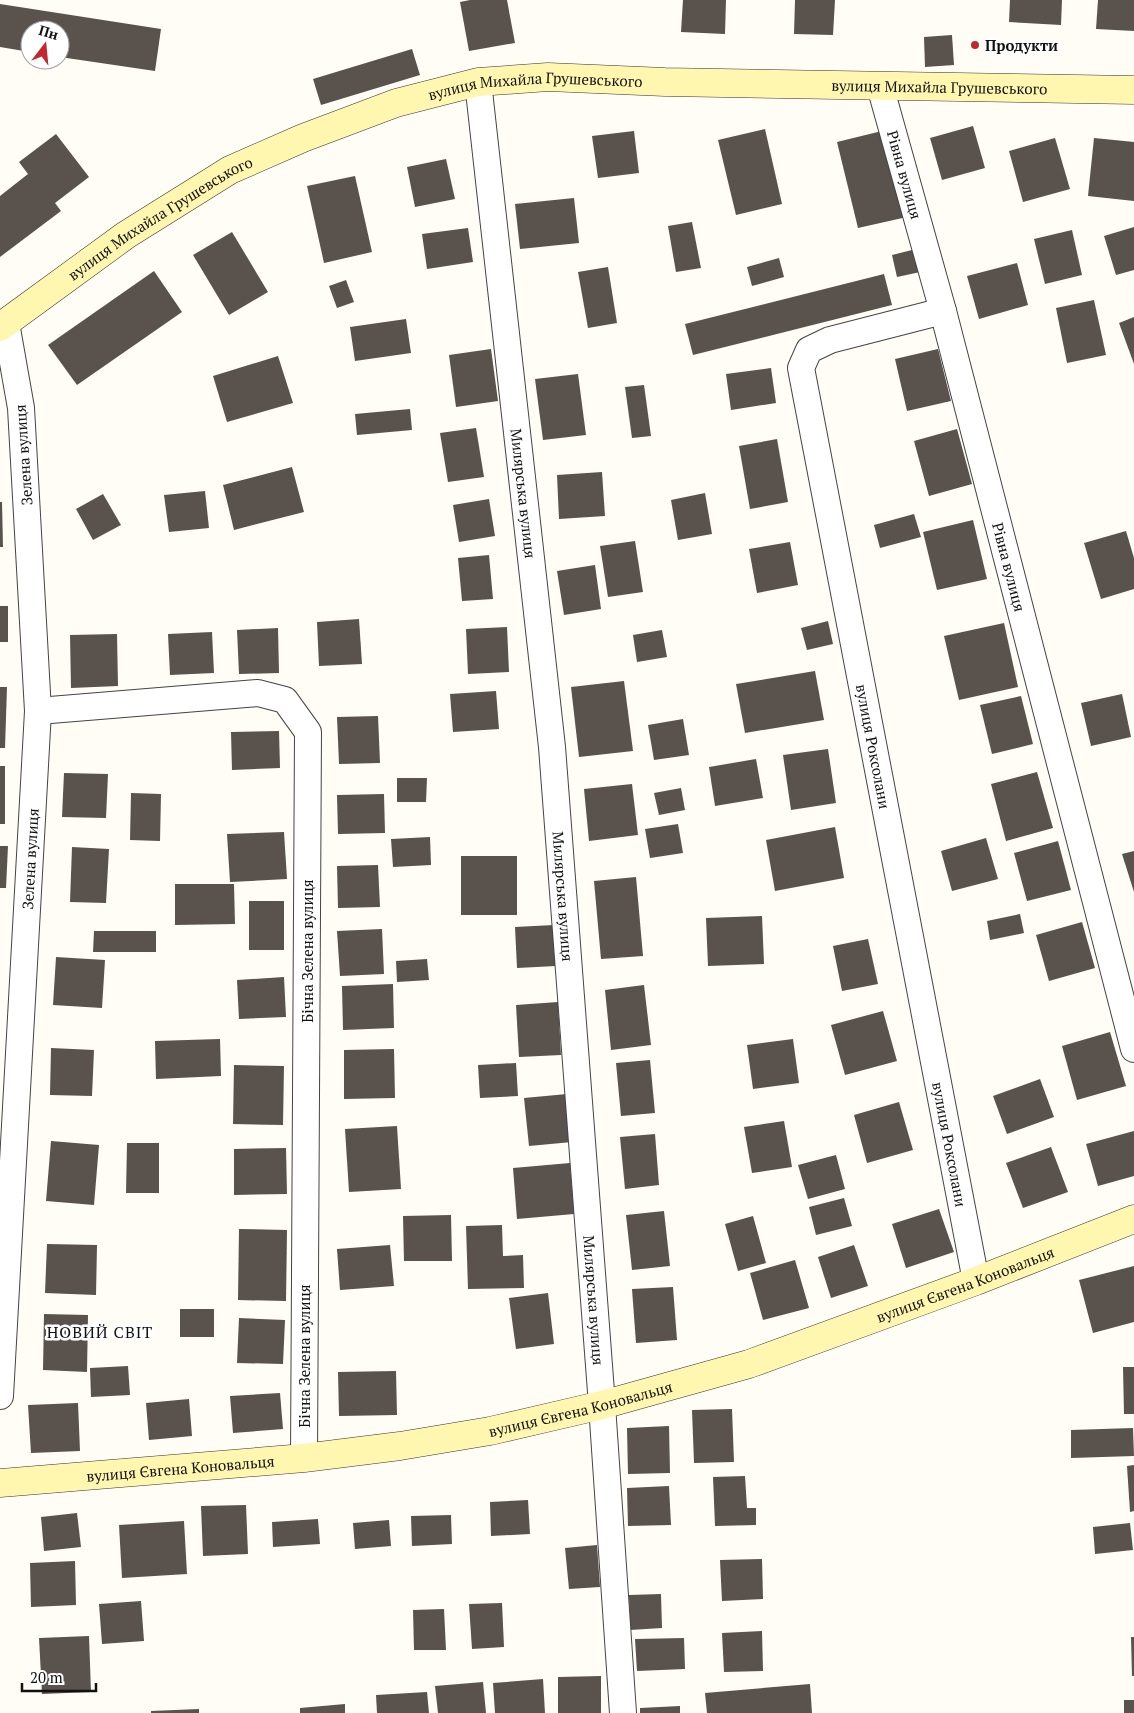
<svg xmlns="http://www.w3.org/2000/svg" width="1134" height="1713" font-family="'PT Serif',serif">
<rect width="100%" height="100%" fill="#fffdf5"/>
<g fill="#5a524d">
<polygon points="470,0 507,0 515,43 469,51 460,2"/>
<polygon points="683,0 726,0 725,34 681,32"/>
<polygon points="795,0 835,0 833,35 794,34"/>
<polygon points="1010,0 1062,0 1061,25 1009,22"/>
<polygon points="1098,0 1134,0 1134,31 1096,29"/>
<polygon points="0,4 161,29 155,71 60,57 60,30 30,30 30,52 0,47"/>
<polygon points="952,35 954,65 925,67 924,37"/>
<polygon points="412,49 420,75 321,105 313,79"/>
<polygon points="973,126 985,168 942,180 930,138"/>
<polygon points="765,129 782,204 736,215 718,140"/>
<polygon points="886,130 907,217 858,228 837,142"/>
<polygon points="634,131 639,173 598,178 592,136"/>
<polygon points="56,134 89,177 55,203 61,211 0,257 0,196 28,174 19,162"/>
<polygon points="1055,138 1070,189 1023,202 1009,151"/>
<polygon points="1094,138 1134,142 1134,201 1088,196"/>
<polygon points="446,159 455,199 415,207 407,167"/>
<polygon points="355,176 372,252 324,263 307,186"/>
<polygon points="574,198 579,243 520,249 515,204"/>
<polygon points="692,222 701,268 676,272 668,226"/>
<polygon points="1134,227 1134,270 1116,275 1104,236"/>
<polygon points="468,228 473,262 427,269 422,234"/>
<polygon points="1072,230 1082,275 1045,284 1034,239"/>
<polygon points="232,232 268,292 229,315 193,255"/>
<polygon points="920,248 925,271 897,277 892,255"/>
<polygon points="779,258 784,277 752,286 747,267"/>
<polygon points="1017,263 1028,305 979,319 967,276"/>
<polygon points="608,267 617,323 588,328 578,272"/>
<polygon points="154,271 182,312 77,385 48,345"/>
<polygon points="884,274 892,305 693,355 685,324"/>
<polygon points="346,280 354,302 337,308 329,286"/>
<polygon points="1094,300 1106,355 1067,363 1056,308"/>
<polygon points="1134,317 1134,364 1119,323"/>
<polygon points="406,319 411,353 355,361 350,327"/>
<polygon points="491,349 498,401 456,407 449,355"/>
<polygon points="938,349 951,401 907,411 895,359"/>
<polygon points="278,356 293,403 227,422 213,376"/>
<polygon points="771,368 776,403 731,410 726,374"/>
<polygon points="578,374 586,435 543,440 535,379"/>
<polygon points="644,385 651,436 632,438 625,387"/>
<polygon points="410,409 412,430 357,435 355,414"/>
<polygon points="476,428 484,477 448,482 440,433"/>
<polygon points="957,429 972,484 929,496 914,441"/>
<polygon points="777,439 788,502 750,509 739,446"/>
<polygon points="292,467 304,512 234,530 223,485"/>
<polygon points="602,472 605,516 559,519 557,475"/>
<polygon points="205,491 209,528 169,532 164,495"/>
<polygon points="705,493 712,534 678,540 671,500"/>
<polygon points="103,494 121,525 93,540 76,509"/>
<polygon points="489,499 495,536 459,542 453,505"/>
<polygon points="0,502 2,502 3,547 0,547"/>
<polygon points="914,514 921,537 880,548 874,525"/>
<polygon points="973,520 987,579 937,590 923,532"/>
<polygon points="1126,531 1134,558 1134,589 1101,599 1084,543"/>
<polygon points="635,541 643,592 608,597 600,546"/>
<polygon points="790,542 798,585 757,593 749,549"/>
<polygon points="489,555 493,599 462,601 458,558"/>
<polygon points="595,565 601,609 564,615 557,571"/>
<rect x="0" y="606" width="8" height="36"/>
<polygon points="359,619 362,664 319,666 317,622"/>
<polygon points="828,621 833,644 807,650 801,628"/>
<polygon points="1004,623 1018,687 959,700 944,636"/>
<polygon points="507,627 509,672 468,674 466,629"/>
<polygon points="278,628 279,673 239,674 237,630"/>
<polygon points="662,630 667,657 637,662 633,635"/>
<polygon points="212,632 214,673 170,675 168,634"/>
<polygon points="117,634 118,686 71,688 70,635"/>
<polygon points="815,671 824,720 745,733 736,684"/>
<polygon points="624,681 633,751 579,757 571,687"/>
<polygon points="0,687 7,687 5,748 0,748"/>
<polygon points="496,691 499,729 453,732 450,694"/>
<polygon points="1122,694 1131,737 1091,746 1081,703"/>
<polygon points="1021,696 1033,744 992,754 980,705"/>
<polygon points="378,716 380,763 339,764 337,717"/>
<polygon points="683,719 689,755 654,760 648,725"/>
<polygon points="279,731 280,768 232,770 231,732"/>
<polygon points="828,749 836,803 791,810 783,755"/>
<polygon points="756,759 763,798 715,806 709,767"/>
<rect x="0" y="766" width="5" height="58"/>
<polygon points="1037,772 1053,828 1006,841 991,784"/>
<polygon points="64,773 108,774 106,818 62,817"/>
<polygon points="397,778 427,778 426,802 397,802"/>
<polygon points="632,784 638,835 589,841 584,789"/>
<polygon points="681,788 685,810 659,815 654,793"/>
<polygon points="131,793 161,794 160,841 130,840"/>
<polygon points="384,794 385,833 338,834 337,795"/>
<polygon points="678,824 683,853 650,858 645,829"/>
<polygon points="835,827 844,878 775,891 766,840"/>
<polygon points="284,832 287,879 230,882 227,834"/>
<polygon points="430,837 431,865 393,867 391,839"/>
<polygon points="986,838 998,879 952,891 941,851"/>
<polygon points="1058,841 1071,890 1027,901 1014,853"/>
<polygon points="0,846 8,846 6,888 0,888"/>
<polygon points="72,847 109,849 106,903 70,902"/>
<polygon points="1134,851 1134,892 1122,854"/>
<rect x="461" y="856" width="56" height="59"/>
<polygon points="378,865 380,907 338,908 337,866"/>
<polygon points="636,877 643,956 601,959 594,881"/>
<polygon points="175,884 234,884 235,924 175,925"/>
<rect x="249" y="901" width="35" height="49"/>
<polygon points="1020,914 1024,933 990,940 987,921"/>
<polygon points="762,916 764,964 708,966 706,918"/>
<polygon points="1082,922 1095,968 1049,981 1036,935"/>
<polygon points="554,925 556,966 517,968 515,927"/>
<polygon points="382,929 384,974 340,976 337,931"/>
<polygon points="94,931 156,931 156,952 93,952"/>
<polygon points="868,939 878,984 842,991 833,946"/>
<polygon points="56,957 105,960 102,1008 53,1005"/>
<polygon points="427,959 429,980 397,982 396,961"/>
<polygon points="284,977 286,1017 239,1019 237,980"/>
<polygon points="393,984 394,1028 343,1030 342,986"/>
<polygon points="644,985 651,1045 611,1050 605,990"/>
<polygon points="558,1002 561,1055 519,1057 516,1005"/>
<polygon points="883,1011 897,1061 845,1075 831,1025"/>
<polygon points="1110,1032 1126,1086 1077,1100 1062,1046"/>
<polygon points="220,1039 221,1076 156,1079 155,1041"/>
<polygon points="793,1039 799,1083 753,1089 747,1045"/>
<polygon points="51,1048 94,1050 92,1096 50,1095"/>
<polygon points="394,1049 395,1098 344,1099 344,1050"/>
<polygon points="650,1060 655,1113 621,1116 616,1063"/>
<polygon points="516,1063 518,1096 480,1098 478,1065"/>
<polygon points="234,1065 284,1066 283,1125 233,1124"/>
<polygon points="1040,1079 1054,1117 1007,1134 993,1096"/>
<polygon points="567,1094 572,1142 529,1146 524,1098"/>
<polygon points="899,1102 913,1150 867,1163 854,1115"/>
<polygon points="784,1121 792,1167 752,1173 744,1127"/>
<polygon points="397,1126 401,1189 349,1192 345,1129"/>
<polygon points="1134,1131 1134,1176 1098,1186 1086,1144"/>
<polygon points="655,1134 659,1185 625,1189 620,1137"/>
<polygon points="51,1141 99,1145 94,1205 46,1201"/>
<polygon points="127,1143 159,1143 159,1193 126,1193"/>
<polygon points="1051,1147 1068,1192 1023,1208 1006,1163"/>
<polygon points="286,1148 287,1194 234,1195 234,1149"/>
<polygon points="836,1155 845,1189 808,1199 798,1165"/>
<polygon points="570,1163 574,1214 517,1219 513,1168"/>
<polygon points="844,1198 852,1226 816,1235 809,1207"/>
<polygon points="939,1209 954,1252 906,1268 892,1224"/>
<polygon points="664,1211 670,1266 632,1270 626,1215"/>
<polygon points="451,1215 452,1261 404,1261 403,1216"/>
<polygon points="753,1216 766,1263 738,1271 725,1224"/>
<polygon points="502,1225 503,1256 523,1255 524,1288 468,1289 466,1226"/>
<polygon points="239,1229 287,1230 286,1301 238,1300"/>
<polygon points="47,1244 97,1245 96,1295 45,1293"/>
<polygon points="390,1245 394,1286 340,1290 337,1249"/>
<polygon points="854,1245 868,1286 831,1298 818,1257"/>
<polygon points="795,1260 809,1308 763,1320 750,1273"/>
<polygon points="1134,1266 1134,1322 1093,1333 1079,1280"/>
<polygon points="673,1287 677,1340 636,1343 632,1289"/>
<polygon points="548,1293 554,1344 516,1349 509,1298"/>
<rect x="180" y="1309" width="34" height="28"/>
<polygon points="44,1314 88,1315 87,1372 43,1370"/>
<polygon points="239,1318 285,1320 283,1364 237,1363"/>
<polygon points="128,1366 130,1395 91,1397 90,1368"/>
<polygon points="1123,1367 1134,1367 1134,1414 1124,1414"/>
<polygon points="396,1371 397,1415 339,1416 338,1372"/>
<polygon points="280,1393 283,1429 233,1433 230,1396"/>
<polygon points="189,1399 192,1436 149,1440 146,1403"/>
<polygon points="78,1403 80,1451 31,1453 28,1405"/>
<polygon points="732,1409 734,1462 694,1463 692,1410"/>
<polygon points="669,1426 670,1473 628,1474 627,1428"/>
<polygon points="1133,1428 1134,1456 1071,1458 1071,1430"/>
<polygon points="1134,1465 1134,1511 1130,1512 1127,1466"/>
<polygon points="745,1476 747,1508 756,1508 756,1525 715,1526 713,1477"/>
<polygon points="669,1486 671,1525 628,1526 627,1488"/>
<polygon points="528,1500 530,1534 491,1536 490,1502"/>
<polygon points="246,1505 248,1554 203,1556 201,1506"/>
<polygon points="77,1513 81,1547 44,1551 41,1517"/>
<polygon points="451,1515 452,1544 412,1546 411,1516"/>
<polygon points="318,1519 320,1544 273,1547 272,1522"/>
<polygon points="389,1520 391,1546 355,1549 353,1523"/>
<polygon points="184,1521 187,1574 122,1578 119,1525"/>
<polygon points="1130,1523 1133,1550 1095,1554 1093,1527"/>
<polygon points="597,1545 600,1587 569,1589 565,1548"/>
<polygon points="762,1559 763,1599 722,1601 720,1560"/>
<polygon points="75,1561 76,1605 31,1607 30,1563"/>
<polygon points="661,1594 662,1628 630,1630 629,1595"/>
<polygon points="141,1601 144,1641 102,1644 99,1604"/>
<polygon points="502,1603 504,1647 472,1649 469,1604"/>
<polygon points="444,1609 446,1650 414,1650 413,1610"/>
<polygon points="762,1631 763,1671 724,1672 722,1633"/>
<polygon points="89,1636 91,1692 42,1694 39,1638"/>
<polygon points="1131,1637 1134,1637 1134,1676 1132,1676"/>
<polygon points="684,1638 685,1669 637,1671 635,1639"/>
<polygon points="601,1676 601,1713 558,1713 558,1677"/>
<polygon points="543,1679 545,1713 495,1713 493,1683"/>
<polygon points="483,1682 486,1713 438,1713 435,1686"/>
<polygon points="810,1684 812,1713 707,1713 705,1693"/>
<polygon points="427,1692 429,1713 377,1713 376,1695"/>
<rect x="1124" y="1700" width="10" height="13"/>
<polygon points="345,1704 345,1713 300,1713 300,1708"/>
<polygon points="680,1706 680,1713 640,1713 640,1708"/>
<polygon points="199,1709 199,1713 151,1713 151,1711"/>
</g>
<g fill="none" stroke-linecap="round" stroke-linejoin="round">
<defs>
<g id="street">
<path id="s1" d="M478 82 552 747 602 1405 623 1713"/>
<path id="s2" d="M880 86 943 311 1134 1049"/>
<path id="s3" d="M943 311 830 340 809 350 801 368 976 1281"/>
<polyline points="38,711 258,693 285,700 308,732 304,1458"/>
<path id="s4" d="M0 1396 38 711 21 408 6 323"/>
</g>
<g id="secondary">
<path id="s5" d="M0 327 126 235 230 170 303 138 396 103 478 82 548 77 665 82 1134 90"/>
<path id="s6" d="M0 1483 304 1458 400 1446 490 1431 602 1405 749 1364 976 1281 1134 1219"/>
</g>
</defs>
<use href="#street" stroke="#444" stroke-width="28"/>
<use href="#secondary" stroke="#333" stroke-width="29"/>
<use href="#street" stroke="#fff" stroke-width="26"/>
<use href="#secondary" stroke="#fff6b0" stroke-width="28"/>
</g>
<circle fill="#c4262e" stroke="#fff" stroke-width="2" cx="975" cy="45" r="5"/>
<g text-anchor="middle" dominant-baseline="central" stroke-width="5" stroke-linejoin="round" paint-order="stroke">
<g font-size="15" font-weight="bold" fill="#111" stroke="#fff" text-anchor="start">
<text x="985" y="45">Продукти</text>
</g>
<g font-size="15" fill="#111" stroke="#fff">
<text stroke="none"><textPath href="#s5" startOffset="1004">вулиця Михайла Грушевського</textPath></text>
<text stroke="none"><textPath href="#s5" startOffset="599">вулиця Михайла Грушевського</textPath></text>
<text stroke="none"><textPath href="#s2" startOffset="92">Рівна вулиця</textPath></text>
<text stroke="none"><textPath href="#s5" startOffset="194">вулиця Михайла Грушевського</textPath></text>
<text transform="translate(23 455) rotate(-94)">Зелена вулиця</text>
<text stroke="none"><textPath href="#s1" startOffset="414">Милярська вулиця</textPath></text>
<text stroke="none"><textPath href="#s2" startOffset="498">Рівна вулиця</textPath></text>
<text stroke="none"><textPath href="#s3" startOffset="545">вулиця Роксолани</textPath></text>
<text stroke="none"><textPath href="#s4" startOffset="538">Зелена вулиця</textPath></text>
<text stroke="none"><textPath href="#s1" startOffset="819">Милярська вулиця</textPath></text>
<text transform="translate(307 951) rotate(-90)">Бічна Зелена вулиця</text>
<text stroke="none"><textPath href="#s3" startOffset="950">вулиця Роксолани</textPath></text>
<text stroke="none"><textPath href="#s6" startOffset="991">вулиця Євгена Коновальця</textPath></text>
<text stroke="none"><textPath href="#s1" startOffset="1224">Милярська вулиця</textPath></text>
<text transform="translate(304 1356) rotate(-90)">Бічна Зелена вулиця</text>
<text stroke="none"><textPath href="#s6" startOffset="586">вулиця Євгена Коновальця</textPath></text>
<text stroke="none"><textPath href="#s6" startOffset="181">вулиця Євгена Коновальця</textPath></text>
</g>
<g font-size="16" letter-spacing="1" fill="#111" stroke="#fff">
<text x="100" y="1332">НОВИЙ СВІТ</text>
</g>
</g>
<g transform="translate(45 45) rotate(16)"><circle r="24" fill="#ffffff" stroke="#a0a0a0"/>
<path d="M0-4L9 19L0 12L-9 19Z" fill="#c4262e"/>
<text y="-8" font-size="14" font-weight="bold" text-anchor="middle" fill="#111111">Пн</text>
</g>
<path d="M22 1683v8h74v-8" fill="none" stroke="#111111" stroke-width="2.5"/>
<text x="30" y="1683" font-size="15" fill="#111111" stroke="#ffffff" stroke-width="4" paint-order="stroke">20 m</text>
</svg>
